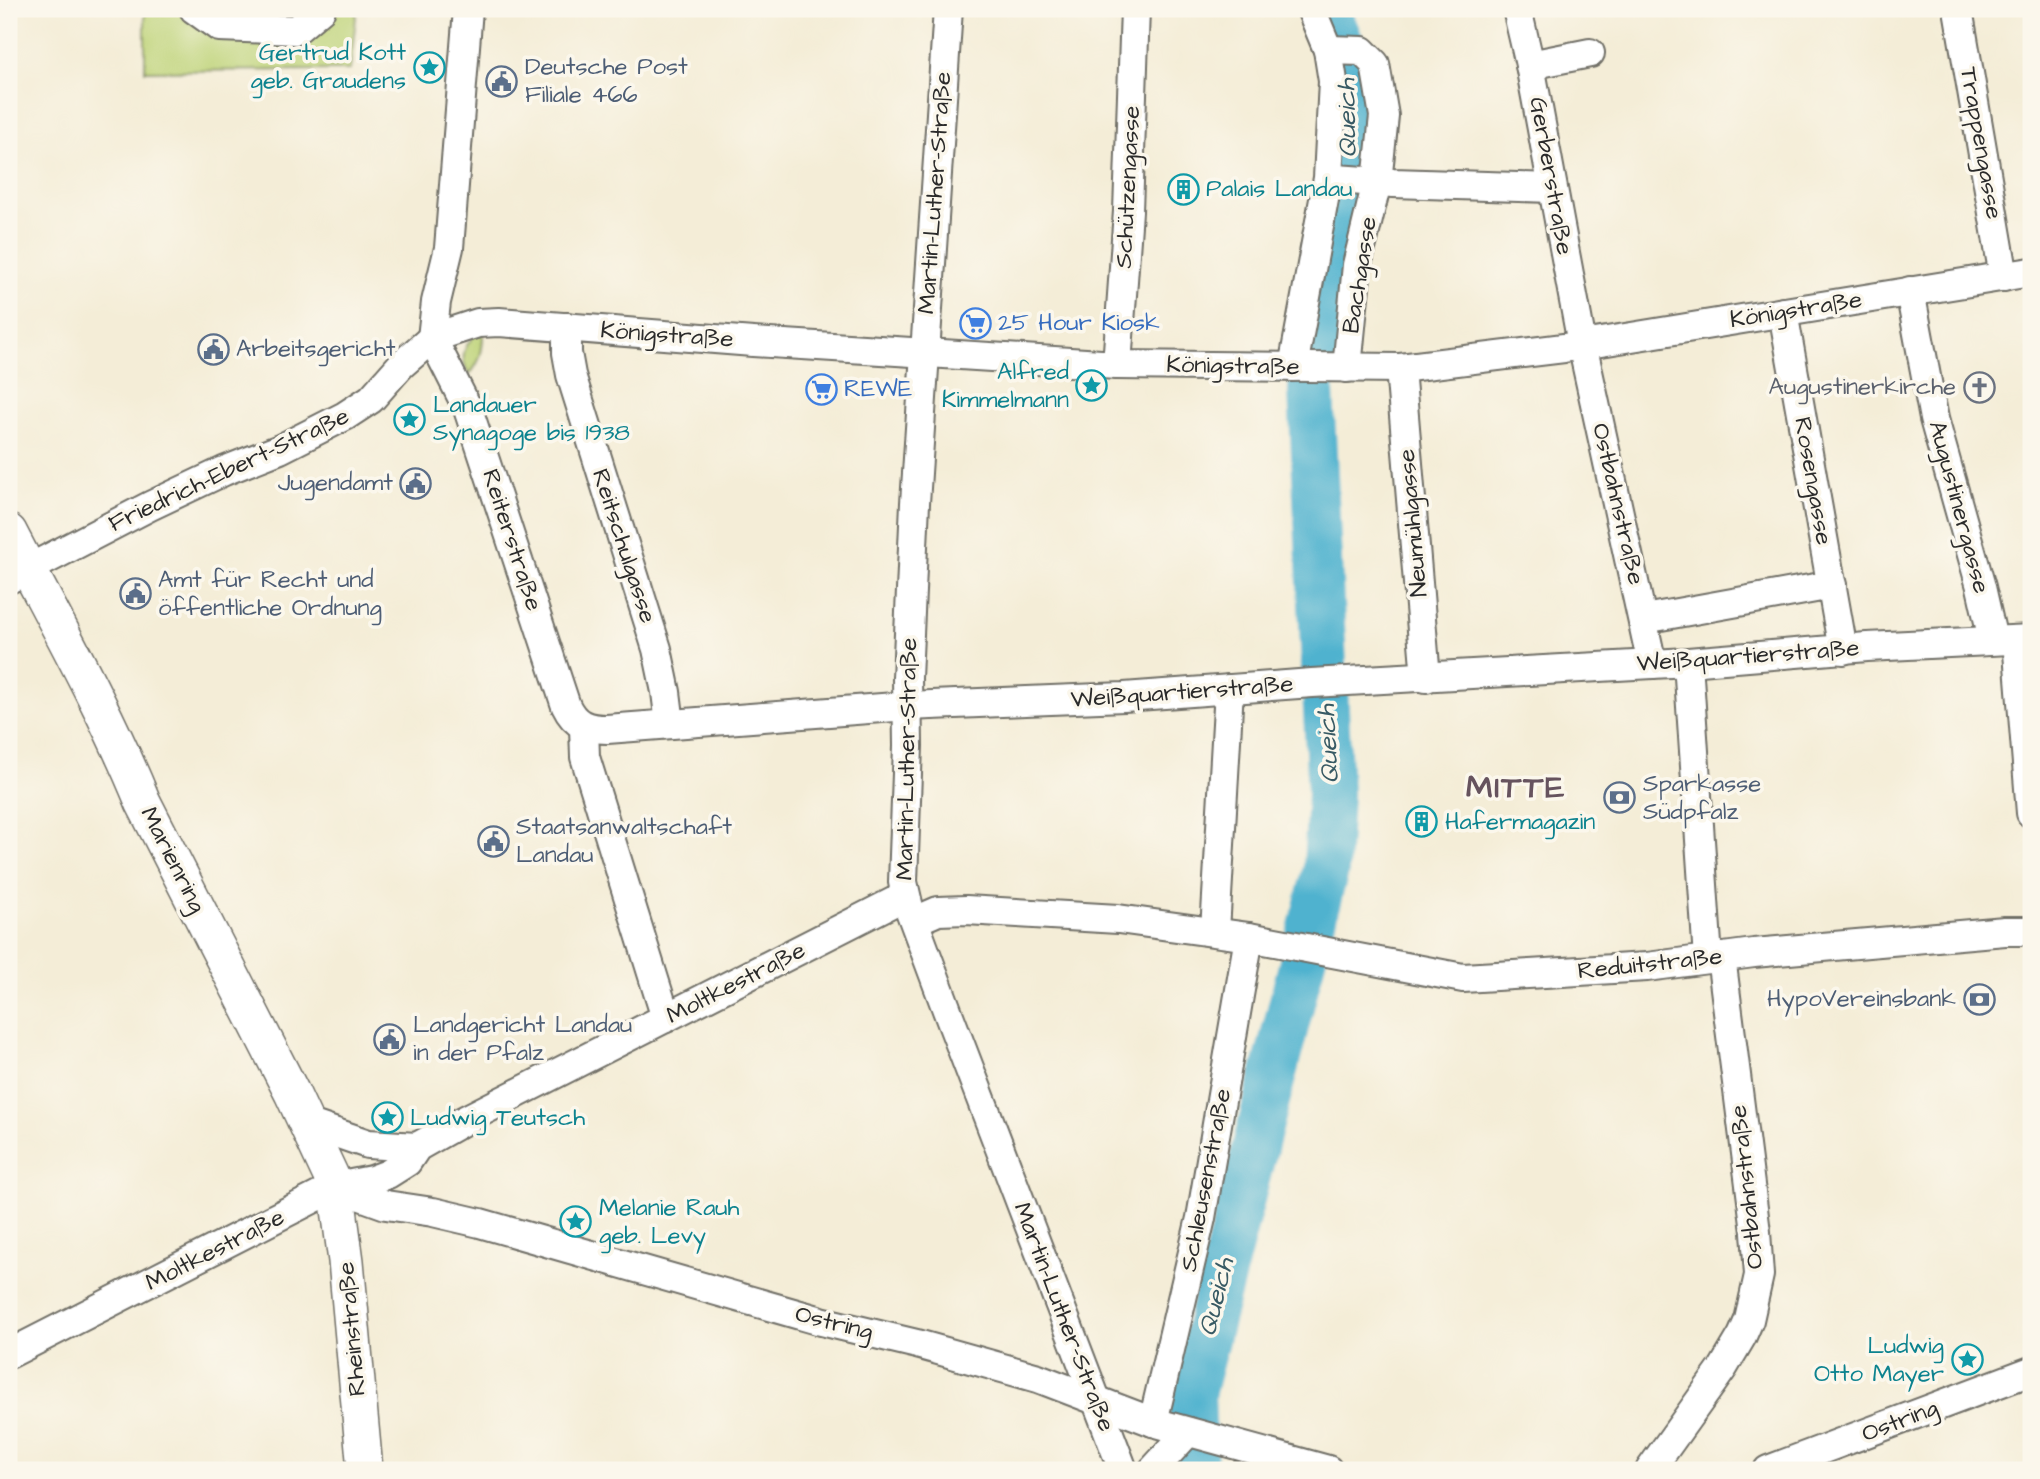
<svg xmlns="http://www.w3.org/2000/svg" width="2040" height="1479" font-family="'Architects Daughter',sans-serif">
<rect width="100%" height="100%" fill="#fbf7ec"/>
<filter id="ink" filterUnits="userSpaceOnUse"><feTurbulence type="fractalNoise" baseFrequency=".0143" numOctaves="2"/><feDisplacementMap in="SourceGraphic" scale="14" xChannelSelector="R" yChannelSelector="G"/><feConvolveMatrix kernelMatrix="1 2 1 2 8 2 1 2 1" color-interpolation-filters="sRGB"/></filter>
<filter id="wash" filterUnits="userSpaceOnUse"><feTurbulence type="fractalNoise" baseFrequency=".00686" numOctaves="4" result="noise"/><feDisplacementMap in="SourceGraphic" scale="28" xChannelSelector="R" yChannelSelector="G"/><feGaussianBlur stdDeviation="1.57" result="paint"/><feColorMatrix in="noise" values="0 0 0 0 0 0 0 0 0 0 0 0 0 0 0 0 0 1.4 0 .05"/><feComposite in="paint" operator="in"/></filter>
<g filter="url(#wash)">
<rect width="100%" height="100%" fill="#f4edd7"/>
<g fill="#bed378" stroke="#747f52" stroke-width="2">
<polygon points="145,9 357,9 350,70 145,71"/>
<path d="M476 334H483C483 350 480 363 469 375 460 358 462 348 476 334Z"/>
</g>
<g fill="none" stroke-linecap="round" stroke-linejoin="round">
<polyline stroke="#50b2cf" stroke-width="46" points="1195,1470 1192,1394 1326,869 1330,794 1311,391 1318,317 1350,161 1352,122 1344,51 1327,9"/>
</g>
</g>
<g filter="url(#ink)">
<g fill="none" stroke-linecap="round" stroke-linejoin="round">
<defs>
<g id="minor">
<polyline points="194,9 219,27 296,30 321,9"/>
<path d="M468 9 449 248 436 302 432 338 468 409 566 706C575 725 587 729 607 729L908 706 1124 697 1312 683 1688 662 1867 647 2031 639"/>
<polyline points="948,9 915,503 907,678 908,746 903,882 909,908 950,1018 1123,1470"/>
<polyline points="1517,9 1530,65 1582,344 1652,664"/>
<polyline points="1958,9 2004,277"/>
<polyline points="1328,50 1362,51 1375,64 1384,116 1377,182 1357,265 1347,368"/>
<polyline points="1530,65 1590,53"/>
<polyline points="1336,179 1393,183 1552,188"/>
<polyline points="1910,291 1934,419 1981,587 1993,640"/>
<polyline points="1783,312 1843,650"/>
<polyline points="567,327 567,353 571,375 657,649 666,692 670,724"/>
<polyline points="1117,365 1128,211 1135,9"/>
<polyline points="1293,367 1328,178 1333,81 1328,50 1311,9"/>
<polyline points="1400,368 1426,678"/>
<polyline points="9,579 150,506 224,471 280,449 345,416 371,399 401,365 432,338 478,323 499,322 753,342 1117,365 1400,368 1564,348 2031,272"/>
<polyline points="1644,619 1832,585"/>
<polyline points="2017,640 2031,813"/>
<polyline points="1688,662 1708,959"/>
<polyline points="584,727 585,757 666,1018"/>
<polyline points="915,921 938,911 966,910 1118,919 1249,937 1463,978 1647,967 1754,953 2005,931 2031,931"/>
<polyline points="1215,931 1229,689"/>
<polyline points="307,1123 368,1144 417,1147"/>
<polyline points="336,1187 386,1205 433,1212 480,1223 821,1321 917,1344 1038,1378 1153,1422 1328,1470"/>
<polyline points="9,1354 336,1187 372,1180 388,1174 407,1162 417,1147 463,1121 905,896"/>
<polyline points="1153,1422 1201,1218 1249,937"/>
<polyline points="1153,1470 1188,1432"/>
<polyline points="1650,1470 1723,1368 1742,1336 1749,1320 1759,1275 1756,1232 1721,957"/>
<polyline points="1768,1470 2031,1371"/>
</g>
<path id="major" d="M9 532C55 621 105 709 143 802L292 1093 336 1187 346 1261 365 1470"/>
</defs>
<use href="#minor" stroke="#716f67" stroke-width="32"/>
<use href="#major" stroke="#716f67" stroke-width="38"/>
<use href="#minor" stroke="#fff" stroke-width="28"/>
<use href="#major" stroke="#fff" stroke-width="35"/>
</g>
</g>
<defs>
<symbol id="sight-ring" viewBox="-11 -11 22 22"><circle r="9.5" fill="#fbf7ec" stroke="#0f9aa8" stroke-width="1.5"/><path d="M0-6L1.8-2.2L6-1.7L2.9 1.2L3.7 5.4L0 3.3L-3.7 5.4L-2.9 1.2L-6-1.7L-1.8-2.2Z" fill="#0f9aa8"/></symbol>
<symbol id="civic-ring" viewBox="-11 -11 22 22"><circle r="9.5" fill="#fbf7ec" stroke="#5c6f8a" stroke-width="1.5"/><path d="M-.6-6.5H3V-4.5H.6V-3L4-1V1h2V6H-6V1h2V-1L-.6-3ZM-1.2 2.5V6h2.4V2.5Z" fill="#5c6f8a"/></symbol>
<symbol id="building-ring" viewBox="-11 -11 22 22"><circle r="9.5" fill="#fbf7ec" stroke="#0f9aa8" stroke-width="1.5"/><path d="M-4-6H4V6H1V3H-1V6H-4ZM-2.5-4.3h1.7v1.8h-1.7ZM.8-4.3h1.7v1.8H.8ZM-2.5-1h1.7V.8h-1.7ZM.8-1h1.7V.8H.8Z" fill="#0f9aa8"/></symbol>
<symbol id="supermarket-ring" viewBox="-11 -11 22 22"><circle r="9.5" fill="#fbf7ec" stroke="#3f7fe0" stroke-width="1.5"/><path d="M-6-5.5h2.5l.6 2H6L4.5 2H-2.5L-4.4-4H-6ZM-1.5 3.2a1.3 1.3 0 1 0 .1 0ZM3 3.2a1.3 1.3 0 1 0 .1 0Z" fill="#3f7fe0"/></symbol>
<symbol id="church-ring" viewBox="-11 -11 22 22"><circle r="9.5" fill="#fbf7ec" stroke="#6b7280" stroke-width="1.5"/><path d="M-1.2-6h2.4v3.5h3.3v2.4h-3.3V6h-2.4V-.1h-3.3v-2.4h3.3Z" fill="#6b7280"/></symbol>
<symbol id="bank-ring" viewBox="-11 -11 22 22"><circle r="9.5" fill="#fbf7ec" stroke="#5c6f8a" stroke-width="1.5"/><path d="M-6-4H6V4H-6ZM0-2.3a2.3 2.3 0 1 0 0 4.6a2.3 2.3 0 1 0 0-4.6Z" fill="#5c6f8a"/></symbol>
</defs>
<g fill-rule="evenodd">
<use href="#sight-ring" x="412" y="50" width="35" height="35"/>
<use href="#civic-ring" x="484" y="64" width="35" height="35"/>
<use href="#building-ring" x="1166" y="172" width="35" height="35"/>
<use href="#supermarket-ring" x="958" y="306" width="35" height="35"/>
<use href="#civic-ring" x="196" y="332" width="35" height="35"/>
<use href="#sight-ring" x="1074" y="368" width="35" height="35"/>
<use href="#church-ring" x="1962" y="370" width="35" height="35"/>
<use href="#supermarket-ring" x="804" y="372" width="35" height="35"/>
<use href="#sight-ring" x="392" y="402" width="35" height="35"/>
<use href="#civic-ring" x="398" y="466" width="35" height="35"/>
<use href="#civic-ring" x="118" y="576" width="35" height="35"/>
<use href="#bank-ring" x="1602" y="780" width="35" height="35"/>
<use href="#building-ring" x="1404" y="804" width="35" height="35"/>
<use href="#civic-ring" x="476" y="824" width="35" height="35"/>
<use href="#bank-ring" x="1962" y="982" width="35" height="35"/>
<use href="#civic-ring" x="372" y="1022" width="35" height="35"/>
<use href="#sight-ring" x="370" y="1100" width="35" height="35"/>
<use href="#sight-ring" x="558" y="1204" width="35" height="35"/>
<use href="#sight-ring" x="1950" y="1342" width="35" height="35"/>
</g>
<g text-anchor="middle" dominant-baseline="central" stroke-width="7" stroke-linejoin="round" paint-order="stroke">
<g font-size="24" fill="#0d838f" stroke="#fbf7ec" text-anchor="start">
<text x="406" y="53" text-anchor="end">Gertrud Kott<tspan x="406" dy="28">geb. Graudens</tspan></text>
<text x="1206" y="189">Palais Landau</text>
<text x="1069" y="372" text-anchor="end">Alfred<tspan x="1069" dy="28">Kimmelmann</tspan></text>
<text x="433" y="405">Landauer<tspan x="433" dy="28">Synagoge bis 1938</tspan></text>
<text x="1445" y="822">Hafermagazin</text>
<text x="410" y="1118">Ludwig Teutsch</text>
<text x="599" y="1208">Melanie Rauh<tspan x="599" dy="28">geb. Levy</tspan></text>
<text x="1944" y="1346" text-anchor="end">Ludwig<tspan x="1944" dy="28">Otto Mayer</tspan></text>
</g>
<g font-size="24" fill="#4e5e75" stroke="#fbf7ec" text-anchor="start">
<text x="525" y="67">Deutsche Post<tspan x="525" dy="28">Filiale 466</tspan></text>
<text x="236" y="349">Arbeitsgericht</text>
<text x="393" y="483" text-anchor="end">Jugendamt</text>
<text x="158" y="580">Amt für Recht und<tspan x="158" dy="28">öffentliche Ordnung</tspan></text>
<text x="1643" y="784">Sparkasse<tspan x="1643" dy="28">Südpfalz</tspan></text>
<text x="516" y="827">Staatsanwaltschaft<tspan x="516" dy="28">Landau</tspan></text>
<text x="1956" y="999" text-anchor="end">HypoVereinsbank</text>
<text x="413" y="1025">Landgericht Landau<tspan x="413" dy="28">in der Pfalz</tspan></text>
</g>
<g font-size="24" fill="#2b2b2b" stroke="#fbf7ec">
<text transform="translate(1981 143) rotate(80)">Trappengasse</text>
<text transform="translate(1551 176) rotate(80)">Gerberstraße</text>
<text transform="translate(1128 187) rotate(-87)">Schützengasse</text>
<text transform="translate(935 193) rotate(-86)">Martin-Luther-Straße</text>
<text transform="translate(1360 275) rotate(-81)">Bachgasse</text>
<text transform="translate(1796 310) rotate(-9)">Königstraße</text>
<text transform="translate(667 335) rotate(4)">Königstraße</text>
<text transform="translate(1233 366) rotate(1)">Königstraße</text>
<text transform="translate(229 470) rotate(-25)">Friedrich-Ebert-Straße</text>
<text transform="translate(1813 481) rotate(80)">Rosengasse</text>
<text transform="translate(1618 504) rotate(77)">Ostbahnstraße</text>
<text transform="translate(1959 507) rotate(75)">Augustinergasse</text>
<text transform="translate(1413 523) rotate(-95)">Neumühlgasse</text>
<text transform="translate(512 540) rotate(72)">Reiterstraße</text>
<text transform="translate(624 546) rotate(72)">Reitschulgasse</text>
<text transform="translate(1748 656) rotate(-4)">Weißquartierstraße</text>
<text transform="translate(1182 692) rotate(-4)">Weißquartierstraße</text>
<text transform="translate(907 759) rotate(-89)">Martin-Luther-Straße</text>
<text transform="translate(173 860) rotate(63)">Marienring</text>
<text transform="translate(1650 964) rotate(-6)">Reduitstraße</text>
<text transform="translate(736 983) rotate(-27)">Moltkestraße</text>
<text transform="translate(1206 1180) rotate(-79)">Schleusenstraße</text>
<text transform="translate(1747 1187) rotate(-96)">Ostbahnstraße</text>
<text transform="translate(215 1250) rotate(-27)">Moltkestraße</text>
<text transform="translate(1064 1317) rotate(69)">Martin-Luther-Straße</text>
<text transform="translate(834 1323) rotate(14)">Ostring</text>
<text transform="translate(352 1329) rotate(-95)">Rheinstraße</text>
<text transform="translate(1900 1421) rotate(-21)">Ostring</text>
</g>
<g font-size="24" fill="#366cbe" stroke="#fbf7ec" text-anchor="start">
<text x="998" y="323">25 Hour Kiosk</text>
<text x="844" y="389">REWE</text>
</g>
<g font-size="24" fill="#5b616d" stroke="#fbf7ec" text-anchor="end">
<text x="1956" y="387">Augustinerkirche</text>
</g>
<g font-size="26" font-style="italic" fill="#385a64" stroke="#fbf7ec">
<text transform="translate(1347 118) rotate(-91)">Queich</text>
<text transform="translate(1328 744) rotate(-93)">Queich</text>
<text transform="translate(1216 1297) rotate(-76)">Queich</text>
</g>
<g font-size="32" font-weight="bold" letter-spacing="2" fill="#66535e" stroke="#fbf7ec">
<text x="1516" y="787">MITTE</text>
</g>
</g>
<rect width="2040" height="1479" fill="none" stroke="#fbf7ec" stroke-width="35"/>
</svg>
